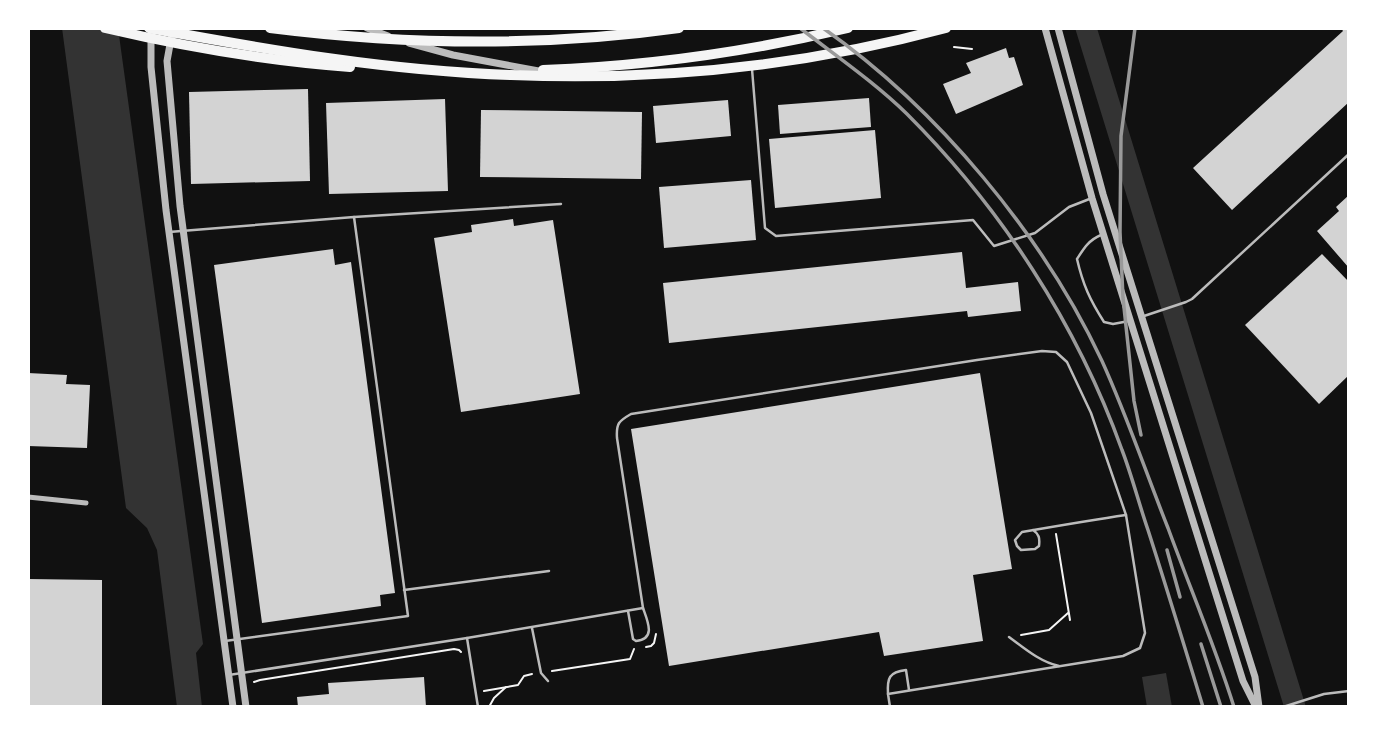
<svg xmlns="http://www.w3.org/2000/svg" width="1377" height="735" font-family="'Titillium Web',sans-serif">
<rect width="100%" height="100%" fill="#111"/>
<g fill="#333">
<polygon points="62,28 118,28 203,644 196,653 202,707 177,707 157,550 147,528 126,508"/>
<polygon points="1166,673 1172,707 1147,707 1142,677"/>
</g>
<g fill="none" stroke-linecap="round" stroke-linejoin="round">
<polyline stroke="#333" stroke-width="21" points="1086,28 1295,707"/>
</g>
<g fill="#d3d3d3">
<polygon points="1341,28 1349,28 1349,102 1232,210 1193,168 1343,31"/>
<polygon points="1006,48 1009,58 1014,57 1023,85 956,114 943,84 971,73 966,63"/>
<polygon points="308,89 310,181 191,184 189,92"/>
<polygon points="869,98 871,127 780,134 778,105"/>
<polygon points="445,99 448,191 329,194 326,103"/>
<polygon points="728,100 731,136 656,143 653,106"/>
<polygon points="481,110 642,112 641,179 480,177"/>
<polygon points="875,130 881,198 775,208 769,139"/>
<polygon points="751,180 756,240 664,248 659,187"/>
<polygon points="1349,195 1349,268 1317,231 1339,211 1336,207"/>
<polygon points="513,219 514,226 553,220 580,394 461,412 434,238 472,232 471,225"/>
<polygon points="333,249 335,265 351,262 395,593 380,595 381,606 262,623 214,265"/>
<polygon points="962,252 966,288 1018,282 1021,311 968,317 967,311 669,343 663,283"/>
<polygon points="1322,254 1349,282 1349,375 1319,404 1245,325"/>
<polygon points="28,373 67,375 66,384 90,385 87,448 28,446"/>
<polygon points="980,373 1012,569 973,575 983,641 884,656 879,632 669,666 631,429"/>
<polygon points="28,579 102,580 102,707 28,707"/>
<polygon points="424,677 426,707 298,707 297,697 329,694 328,683"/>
</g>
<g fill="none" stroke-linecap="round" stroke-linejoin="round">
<g stroke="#f5f5f5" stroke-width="2">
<polyline points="954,47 972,49"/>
<polyline points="1056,534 1070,620"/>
<polyline points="1021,635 1049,630 1068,613"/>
<polyline points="646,647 651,646 654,643 656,634"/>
<polyline points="552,671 630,659 634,649"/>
<polyline points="254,682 260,680 454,649 459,650 461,652"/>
<polyline points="484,691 518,685 524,676 532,674"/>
<polyline points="489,707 494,698 506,687"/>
</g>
<g stroke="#bcbcbc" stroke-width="2.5">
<polyline points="752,69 765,228 776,236 973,220 994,246 1035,233 1069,207 1092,198"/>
<polyline points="354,217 561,204"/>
<polyline points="169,232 354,217 408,616 225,641"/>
<path d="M1101 235C1089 240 1084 248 1077 259 1083 285 1090 300 1104 322L1113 324 1129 321"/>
<polyline points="1144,316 1186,302 1192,299 1349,154"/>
<path d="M1033 530C1039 534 1040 538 1039 546L1035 549 1021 550 1017 546 1015 540 1022 532C1057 526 1092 520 1126 515"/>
<polyline points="404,590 549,571"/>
<path d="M628 611 633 639 636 641C656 639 648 622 643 608L617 438C616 423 619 421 631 414L977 360 1042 351 1056 352 1067 362 1091 413 1126 515 1145 633 1140 648 1123 656 888 694 890 707"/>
<polyline points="532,628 541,673 548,681"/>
<path d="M1009 637C1024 648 1040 662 1059 666"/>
<polyline points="467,638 478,707"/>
<polyline points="229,675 467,638 643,608"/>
<path d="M888 694C887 678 889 672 906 670L909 690"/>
<polyline points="1283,707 1324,694 1349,691"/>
</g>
<polyline stroke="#bcbcbc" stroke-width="5" points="28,497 86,503"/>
<g stroke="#bcbcbc" stroke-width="7">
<polyline points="173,28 167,61 180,206 246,707"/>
<polyline points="367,28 388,36"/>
<polyline points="1045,28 1092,198 1243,681 1256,707"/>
<polyline points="1058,28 1103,194 1255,677 1259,707"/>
<polyline points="151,34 151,67 166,210 233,707"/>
<polyline points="409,43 453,55 544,72"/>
</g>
<g stroke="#f5f5f5" stroke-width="10">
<path d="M105 28C186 47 267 61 350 67"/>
<path d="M149 28C269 50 389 71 511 75 656 81 805 66 946 28"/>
<path d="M543 70C646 66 748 52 848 28"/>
</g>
<path stroke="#f5f5f5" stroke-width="10" d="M270 28C405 45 544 47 679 28"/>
<g stroke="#9a9a9a" stroke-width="3.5">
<path d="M800 28C836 56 874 82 907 114 1001 208 1077 324 1122 450 1132 476 1139 504 1148 530 1167 589 1185 648 1203 707"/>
<path d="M823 28C937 108 1043 235 1102 361 1127 416 1146 473 1168 528 1190 588 1215 646 1234 707"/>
<polyline points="1135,28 1121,136 1120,232 1123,298 1134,401 1141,435"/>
<polyline points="1167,550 1180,597"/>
<polyline points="1201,644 1221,707"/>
</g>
</g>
<rect width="1377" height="735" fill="none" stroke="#ffffff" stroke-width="60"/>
</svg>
